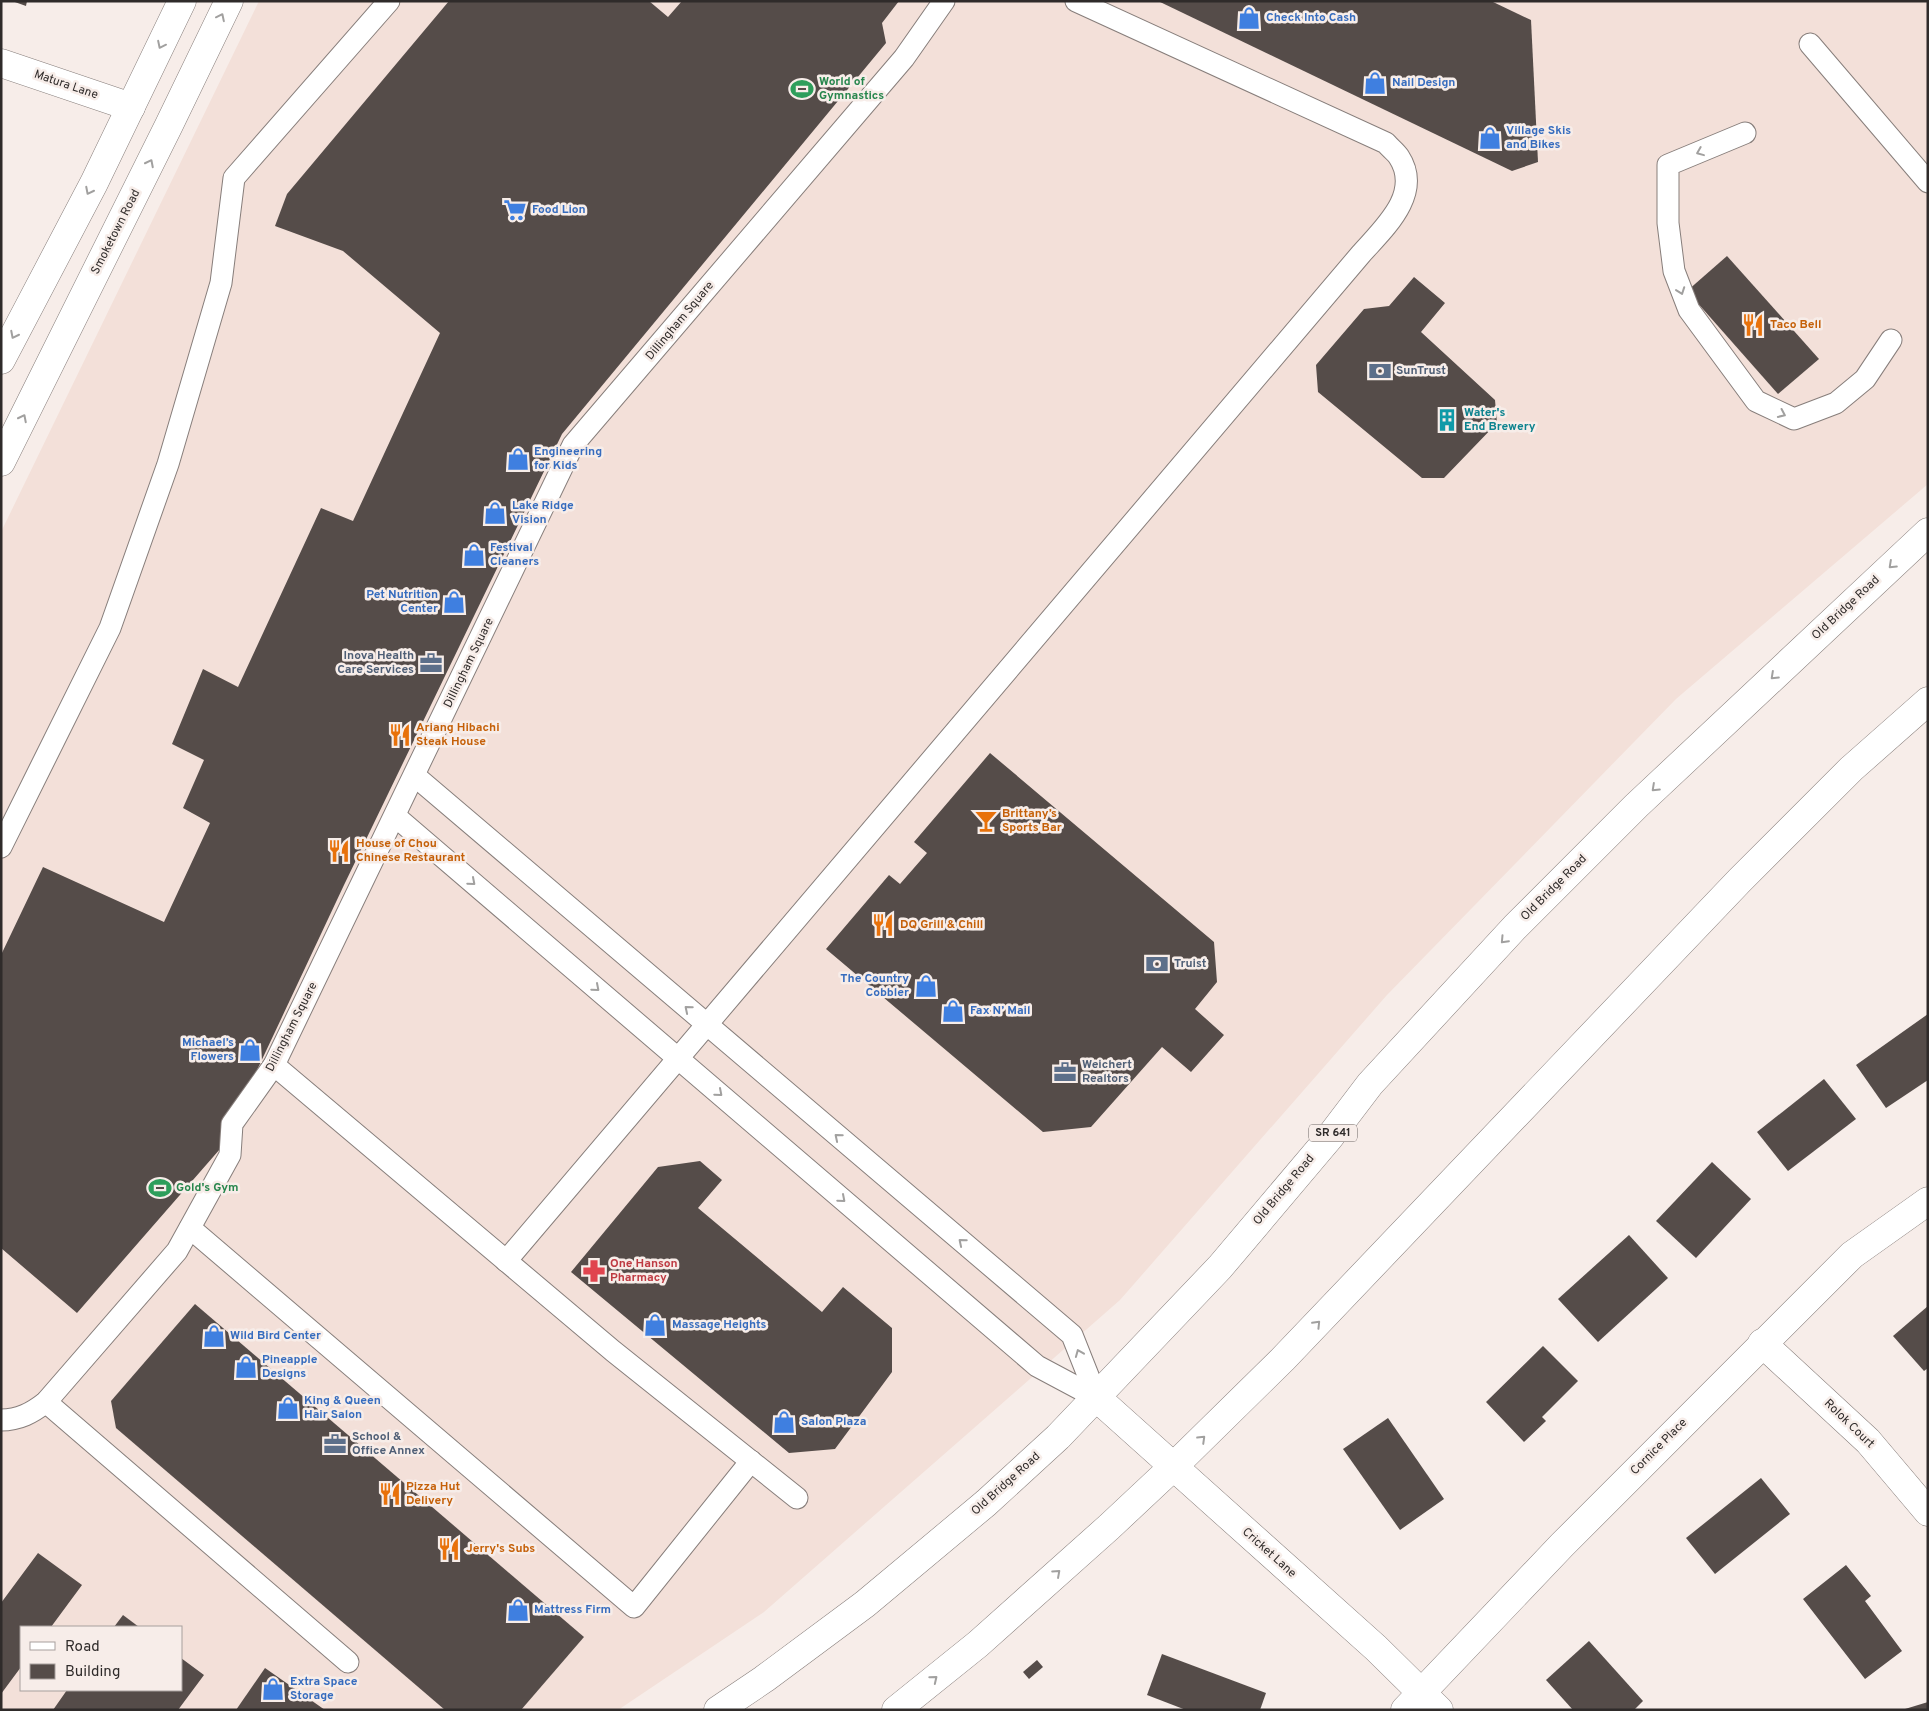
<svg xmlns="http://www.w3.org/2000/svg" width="1929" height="1711" font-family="Overpass,sans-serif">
<rect width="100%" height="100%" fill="#f7ede9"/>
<path fill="#f3e0d9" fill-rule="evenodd" d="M259 1H1928V484L1676 699 1387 995 1120 1300 764 1612 618 1710H1V532ZM21 1627H181V1690H21Z"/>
<g fill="#554c49">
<polygon points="12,1 27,1 26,6"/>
<polygon points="449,1 649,1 668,17 682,1 899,1 882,23 886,43 562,434 344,885 220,1149 77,1313 1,1248 1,955 43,867 164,922 210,823 183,808 204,760 172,744 203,669 238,687 321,508 353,521 440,333 343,251 275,226 287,194"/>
<polygon points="1158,1 1491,1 1531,20 1538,162 1512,171"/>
<polygon points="1727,256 1819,359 1778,394 1687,291"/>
<polygon points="1414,277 1445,303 1421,332 1495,400 1497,423 1444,478 1422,478 1318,392 1316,365 1364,309 1389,306"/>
<polygon points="990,753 1214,942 1217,982 1195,1009 1224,1035 1191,1072 1162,1047 1091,1127 1043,1132 826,949 889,875 900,884 927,853 914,842"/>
<polygon points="1928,1014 1928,1080 1886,1108 1856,1065"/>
<polygon points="1824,1079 1856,1119 1788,1171 1757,1132"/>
<polygon points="700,1161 722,1180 698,1208 822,1312 843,1287 892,1328 892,1372 835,1449 789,1453 571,1272 658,1167"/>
<polygon points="1712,1162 1751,1199 1696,1258 1656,1221"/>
<polygon points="1629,1235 1668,1278 1598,1342 1558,1299"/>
<polygon points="195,1304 584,1637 521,1710 445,1710 116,1428 111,1401"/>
<polygon points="1928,1306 1928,1368 1924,1371 1893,1336"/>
<polygon points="1543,1346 1578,1381 1542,1417 1546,1421 1524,1442 1486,1402"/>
<polygon points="1388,1418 1444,1499 1400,1530 1343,1449"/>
<polygon points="1761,1478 1790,1514 1715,1574 1686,1538"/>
<polygon points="38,1553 82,1585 51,1627 21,1627 21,1667 1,1694 1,1603"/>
<polygon points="1846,1565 1871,1596 1865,1601 1902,1651 1865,1679 1803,1599"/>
<polygon points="123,1615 139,1627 114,1627"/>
<polygon points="1589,1641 1643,1701 1634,1710 1573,1710 1546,1680"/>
<polygon points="1162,1654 1266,1693 1260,1710 1186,1710 1147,1695"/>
<polygon points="181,1658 204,1675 178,1710 53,1710 67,1690 181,1690"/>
<polygon points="1037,1660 1043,1667 1029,1679 1023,1672"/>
<polygon points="265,1668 325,1710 236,1710"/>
<polygon points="1928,1702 1928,1710 1905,1710 1905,1709"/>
</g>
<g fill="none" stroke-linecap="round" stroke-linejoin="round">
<defs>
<g id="service">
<polyline points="1810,44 1928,182"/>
<polyline points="1745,133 1668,165 1668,223 1674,271 1689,310 1756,401 1794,419 1836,403 1865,379 1891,340"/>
<polyline points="415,776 1072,1335 1097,1398"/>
<polyline points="395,816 1037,1366 1097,1398"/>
<polyline points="1,847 110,628 168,464 221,283 234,178 389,1"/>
<polyline points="274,1065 613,1351 797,1498"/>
<polyline points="190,1228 634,1607 751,1461"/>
<path d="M506 1261 1361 254C1383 229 1423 194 1399 157 1396 152 1390 148 1386 143L1076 1"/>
<polyline points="46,1402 348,1662"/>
<path d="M1 1420C19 1420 32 1413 46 1402L177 1251 230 1155 232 1124 274 1065 573 445 904 58 944 1"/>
</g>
<g id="minor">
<polyline points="1,63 131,107"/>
<polyline points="1762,1343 1868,1441 1928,1512"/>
<polyline points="1097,1398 1376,1648 1439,1710"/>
<polyline points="1405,1710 1562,1545 1852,1255 1928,1201"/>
</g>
<g id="tertiary">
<polyline points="1,360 94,183 182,1"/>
<polyline points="1,462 169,125 229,1"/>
</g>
<g id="primary">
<polyline points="718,1710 764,1679 865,1604 986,1503 1058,1437 1220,1267 1329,1138 1370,1084 1515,927 1636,806 1928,532"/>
<polyline points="896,1710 978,1644 1109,1527 1173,1467 1283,1359 1740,880 1851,769 1928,701"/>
</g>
</defs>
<use href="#service" stroke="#877e7b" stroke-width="23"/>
<use href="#minor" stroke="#877e7b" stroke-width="29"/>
<use href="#tertiary" stroke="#877e7b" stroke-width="29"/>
<use href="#primary" stroke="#877e7b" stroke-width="29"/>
<use href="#service" stroke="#fff" stroke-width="21"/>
<use href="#minor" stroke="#fff" stroke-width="28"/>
<use href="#tertiary" stroke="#fff" stroke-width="28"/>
<use href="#primary" stroke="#fff" stroke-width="28"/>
</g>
<defs><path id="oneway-chevron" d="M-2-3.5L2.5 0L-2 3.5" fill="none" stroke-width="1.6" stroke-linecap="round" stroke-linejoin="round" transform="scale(1.25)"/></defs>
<g stroke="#a1a09f">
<use href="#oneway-chevron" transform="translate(221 17) rotate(-64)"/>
<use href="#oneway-chevron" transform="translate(161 45) rotate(116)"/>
<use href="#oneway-chevron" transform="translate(1700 152) rotate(158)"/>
<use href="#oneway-chevron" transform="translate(150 163) rotate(-63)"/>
<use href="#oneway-chevron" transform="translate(89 191) rotate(117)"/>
<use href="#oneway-chevron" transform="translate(1681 291) rotate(70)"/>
<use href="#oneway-chevron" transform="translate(14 335) rotate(117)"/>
<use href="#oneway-chevron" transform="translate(1782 414) rotate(25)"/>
<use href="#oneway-chevron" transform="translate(23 418) rotate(-63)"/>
<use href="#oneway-chevron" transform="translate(1892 565) rotate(137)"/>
<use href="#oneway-chevron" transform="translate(1774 676) rotate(137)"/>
<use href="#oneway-chevron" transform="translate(1655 788) rotate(137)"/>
<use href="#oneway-chevron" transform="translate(472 882) rotate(41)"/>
<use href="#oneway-chevron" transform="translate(1504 940) rotate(133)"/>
<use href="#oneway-chevron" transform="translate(596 988) rotate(41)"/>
<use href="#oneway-chevron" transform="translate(688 1009) rotate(-140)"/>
<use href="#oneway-chevron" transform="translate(719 1093) rotate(41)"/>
<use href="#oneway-chevron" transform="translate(838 1137) rotate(-140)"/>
<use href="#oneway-chevron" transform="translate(842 1199) rotate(41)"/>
<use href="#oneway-chevron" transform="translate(962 1242) rotate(-140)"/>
<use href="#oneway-chevron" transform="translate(1317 1324) rotate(-46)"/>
<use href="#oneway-chevron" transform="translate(1079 1353) rotate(-112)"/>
<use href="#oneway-chevron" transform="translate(1202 1439) rotate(-44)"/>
<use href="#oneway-chevron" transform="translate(1057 1573) rotate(-42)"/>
<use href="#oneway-chevron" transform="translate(934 1679) rotate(-39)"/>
</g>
<defs>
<symbol id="shop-bare" viewBox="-9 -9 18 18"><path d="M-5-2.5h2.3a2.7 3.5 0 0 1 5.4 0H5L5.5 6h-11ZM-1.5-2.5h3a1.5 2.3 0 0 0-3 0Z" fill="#3f7fe0" stroke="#f7ede9" stroke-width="2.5" paint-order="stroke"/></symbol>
<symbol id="stadium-bare" viewBox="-9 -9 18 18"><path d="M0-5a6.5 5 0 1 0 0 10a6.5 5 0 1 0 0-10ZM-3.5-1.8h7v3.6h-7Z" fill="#2e9e5b" stroke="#f7ede9" stroke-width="2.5" paint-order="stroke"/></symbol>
<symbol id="supermarket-bare" viewBox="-9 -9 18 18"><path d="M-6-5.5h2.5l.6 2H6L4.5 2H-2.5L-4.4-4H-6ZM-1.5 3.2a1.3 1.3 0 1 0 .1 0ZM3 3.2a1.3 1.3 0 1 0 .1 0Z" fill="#3f7fe0" stroke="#f7ede9" stroke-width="2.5" paint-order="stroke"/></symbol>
<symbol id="restaurant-bare" viewBox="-9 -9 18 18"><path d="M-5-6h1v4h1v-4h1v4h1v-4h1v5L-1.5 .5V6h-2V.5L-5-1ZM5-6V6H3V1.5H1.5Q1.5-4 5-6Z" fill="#e8710a" stroke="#f7ede9" stroke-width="2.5" paint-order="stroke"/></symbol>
<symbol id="bank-bare" viewBox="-9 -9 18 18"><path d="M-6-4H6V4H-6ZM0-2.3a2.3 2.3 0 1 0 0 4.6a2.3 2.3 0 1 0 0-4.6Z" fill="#5c6f8a" stroke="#f7ede9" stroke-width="2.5" paint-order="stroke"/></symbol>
<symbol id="building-bare" viewBox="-9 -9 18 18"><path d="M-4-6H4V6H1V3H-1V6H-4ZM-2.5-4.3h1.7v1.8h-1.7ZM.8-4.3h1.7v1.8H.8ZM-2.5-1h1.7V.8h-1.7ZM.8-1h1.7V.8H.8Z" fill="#0f9aa8" stroke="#f7ede9" stroke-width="2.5" paint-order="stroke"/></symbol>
<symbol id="office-bare" viewBox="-9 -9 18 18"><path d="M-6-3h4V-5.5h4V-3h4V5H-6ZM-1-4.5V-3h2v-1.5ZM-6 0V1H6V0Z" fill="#5c6f8a" stroke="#f7ede9" stroke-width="2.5" paint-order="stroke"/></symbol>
<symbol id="bar-bare" viewBox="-9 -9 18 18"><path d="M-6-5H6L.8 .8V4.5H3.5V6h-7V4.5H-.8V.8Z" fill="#e8710a" stroke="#f7ede9" stroke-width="2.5" paint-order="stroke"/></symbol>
<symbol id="pharmacy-bare" viewBox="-9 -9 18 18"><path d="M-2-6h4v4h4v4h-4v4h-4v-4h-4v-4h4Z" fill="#e0444e" stroke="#f7ede9" stroke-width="2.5" paint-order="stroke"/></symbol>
</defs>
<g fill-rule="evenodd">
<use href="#shop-bare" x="1233" y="2" width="32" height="32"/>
<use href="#shop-bare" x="1359" y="67" width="32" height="32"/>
<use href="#stadium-bare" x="786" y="73" width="32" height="32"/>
<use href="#shop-bare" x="1474" y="122" width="32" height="32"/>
<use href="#supermarket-bare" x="499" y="194" width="32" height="32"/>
<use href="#restaurant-bare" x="1737" y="309" width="32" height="32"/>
<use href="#bank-bare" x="1364" y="355" width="32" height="32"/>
<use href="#building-bare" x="1431" y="404" width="32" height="32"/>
<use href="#shop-bare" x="502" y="443" width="32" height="32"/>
<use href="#shop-bare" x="479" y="497" width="32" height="32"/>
<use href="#shop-bare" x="458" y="539" width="32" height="32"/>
<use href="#shop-bare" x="438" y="586" width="32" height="32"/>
<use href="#office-bare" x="415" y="647" width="32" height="32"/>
<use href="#restaurant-bare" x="384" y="719" width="32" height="32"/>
<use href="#bar-bare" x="970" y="805" width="32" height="32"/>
<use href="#restaurant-bare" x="323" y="835" width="32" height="32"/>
<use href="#restaurant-bare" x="867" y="909" width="32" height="32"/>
<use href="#bank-bare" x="1141" y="948" width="32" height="32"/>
<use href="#shop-bare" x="910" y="970" width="32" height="32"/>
<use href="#shop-bare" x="937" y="995" width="32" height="32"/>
<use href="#shop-bare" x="234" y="1034" width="32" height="32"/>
<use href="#office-bare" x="1049" y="1056" width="32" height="32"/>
<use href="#stadium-bare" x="144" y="1172" width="32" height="32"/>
<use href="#pharmacy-bare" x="578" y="1255" width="32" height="32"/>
<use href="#shop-bare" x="639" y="1309" width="32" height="32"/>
<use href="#shop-bare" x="198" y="1320" width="32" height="32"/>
<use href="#shop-bare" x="230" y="1351" width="32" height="32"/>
<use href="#shop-bare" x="272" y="1392" width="32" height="32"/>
<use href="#shop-bare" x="768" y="1406" width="32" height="32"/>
<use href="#office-bare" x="319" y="1428" width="32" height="32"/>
<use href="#restaurant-bare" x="374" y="1478" width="32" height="32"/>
<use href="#restaurant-bare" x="433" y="1533" width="32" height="32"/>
<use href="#shop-bare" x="502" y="1594" width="32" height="32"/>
<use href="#shop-bare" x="257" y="1673" width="32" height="32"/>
</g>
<g text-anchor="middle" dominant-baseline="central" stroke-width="5" stroke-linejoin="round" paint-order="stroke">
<rect fill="#f7ede9" stroke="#6b6563" stroke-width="1" x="1309" y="1124.5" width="48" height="17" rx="4"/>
<g font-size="11" font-weight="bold" fill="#2f2b2a">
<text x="1333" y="1133">SR 641</text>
</g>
<g font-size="12" font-weight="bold" fill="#366cbe" stroke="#f7ede9" text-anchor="start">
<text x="1266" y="18">Check Into Cash</text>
<text x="1392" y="83">Nail Design</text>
<text x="1506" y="131">Village Skis<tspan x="1506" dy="14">and Bikes</tspan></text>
<text x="532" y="210">Food Lion</text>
<text x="534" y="452">Engineering<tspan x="534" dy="14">for Kids</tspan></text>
<text x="512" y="506">Lake Ridge<tspan x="512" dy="14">Vision</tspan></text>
<text x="490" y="548">Festival<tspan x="490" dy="14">Cleaners</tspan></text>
<text x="438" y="595" text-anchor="end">Pet Nutrition<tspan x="438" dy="14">Center</tspan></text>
<text x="909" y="979" text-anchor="end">The Country<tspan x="909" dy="14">Cobbler</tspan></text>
<text x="970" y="1011">Fax N’ Mail</text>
<text x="234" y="1043" text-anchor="end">Michael’s<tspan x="234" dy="14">Flowers</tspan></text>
<text x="672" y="1325">Massage Heights</text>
<text x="230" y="1336">Wild Bird Center</text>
<text x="262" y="1360">Pineapple<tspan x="262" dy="14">Designs</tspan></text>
<text x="304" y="1401">King &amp; Queen<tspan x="304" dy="14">Hair Salon</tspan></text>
<text x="801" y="1422">Salon Plaza</text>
<text x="534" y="1610">Mattress Firm</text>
<text x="290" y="1682">Extra Space<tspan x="290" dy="14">Storage</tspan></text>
</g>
<g font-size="12" font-weight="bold" fill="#27864d" stroke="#f7ede9" text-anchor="start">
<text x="819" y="82">World of<tspan x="819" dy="14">Gymnastics</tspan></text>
<text x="176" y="1188">Gold's Gym</text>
</g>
<g font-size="12" fill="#2f2b2a" stroke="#f7ede9">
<text transform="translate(66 85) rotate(19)">Matura Lane</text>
<text transform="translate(116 232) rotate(-63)">Smoketown Road</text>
<text transform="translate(680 321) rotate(-50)">Dillingham Square</text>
<text transform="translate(1846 608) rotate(-43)">Old Bridge Road</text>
<text transform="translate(469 663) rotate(-64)">Dillingham Square</text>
<text transform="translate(1554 888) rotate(-45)">Old Bridge Road</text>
<text transform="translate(292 1027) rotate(-63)">Dillingham Square</text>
<text transform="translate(1284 1190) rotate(-50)">Old Bridge Road</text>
<text transform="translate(1849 1424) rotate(44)">Rolok Court</text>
<text transform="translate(1659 1447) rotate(-45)">Cornice Place</text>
<text transform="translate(1006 1484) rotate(-42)">Old Bridge Road</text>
<text transform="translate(1269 1553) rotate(42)">Cricket Lane</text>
</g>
<g font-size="12" font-weight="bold" fill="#c56008" stroke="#f7ede9" text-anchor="start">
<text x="1770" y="325">Taco Bell</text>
<text x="416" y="728">Ariang Hibachi<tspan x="416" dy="14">Steak House</tspan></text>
<text x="1002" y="814">Brittany’s<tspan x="1002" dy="14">Sports Bar</tspan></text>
<text x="356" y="844">House of Chou<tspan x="356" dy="14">Chinese Restaurant</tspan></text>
<text x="900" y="925">DQ Grill &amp; Chill</text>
<text x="406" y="1487">Pizza Hut<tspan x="406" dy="14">Delivery</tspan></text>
<text x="466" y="1549">Jerry's Subs</text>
</g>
<g font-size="12" font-weight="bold" fill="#4e5e75" stroke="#f7ede9" text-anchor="start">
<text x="1396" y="371">SunTrust</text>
<text x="414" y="656" text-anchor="end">Inova Health<tspan x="414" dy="14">Care Services</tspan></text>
<text x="1174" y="964">Truist</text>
<text x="1082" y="1065">Weichert<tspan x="1082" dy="14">Realtors</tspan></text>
<text x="352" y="1437">School &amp;<tspan x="352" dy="14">Office Annex</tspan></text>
</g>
<g font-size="12" font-weight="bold" fill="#0d838f" stroke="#f7ede9" text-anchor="start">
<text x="1464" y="413">Water's<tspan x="1464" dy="14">End Brewery</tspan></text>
</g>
<g font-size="12" font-weight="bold" fill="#be3a42" stroke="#f7ede9" text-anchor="start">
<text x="610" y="1264">One Hanson<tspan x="610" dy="14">Pharmacy</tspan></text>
</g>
</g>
<rect width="1929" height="1711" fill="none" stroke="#2f2b2a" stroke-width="5"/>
<rect x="20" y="1626" width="162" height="65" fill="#f7ede9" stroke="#a79f9d"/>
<rect x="30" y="1642" width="25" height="8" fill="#ffffff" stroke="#a79f9d"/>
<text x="65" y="1651" font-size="15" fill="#2f2b2a">Road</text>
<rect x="30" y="1664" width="25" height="15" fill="#554c49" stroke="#a79f9d"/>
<text x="65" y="1676" font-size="15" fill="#2f2b2a">Building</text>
</svg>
